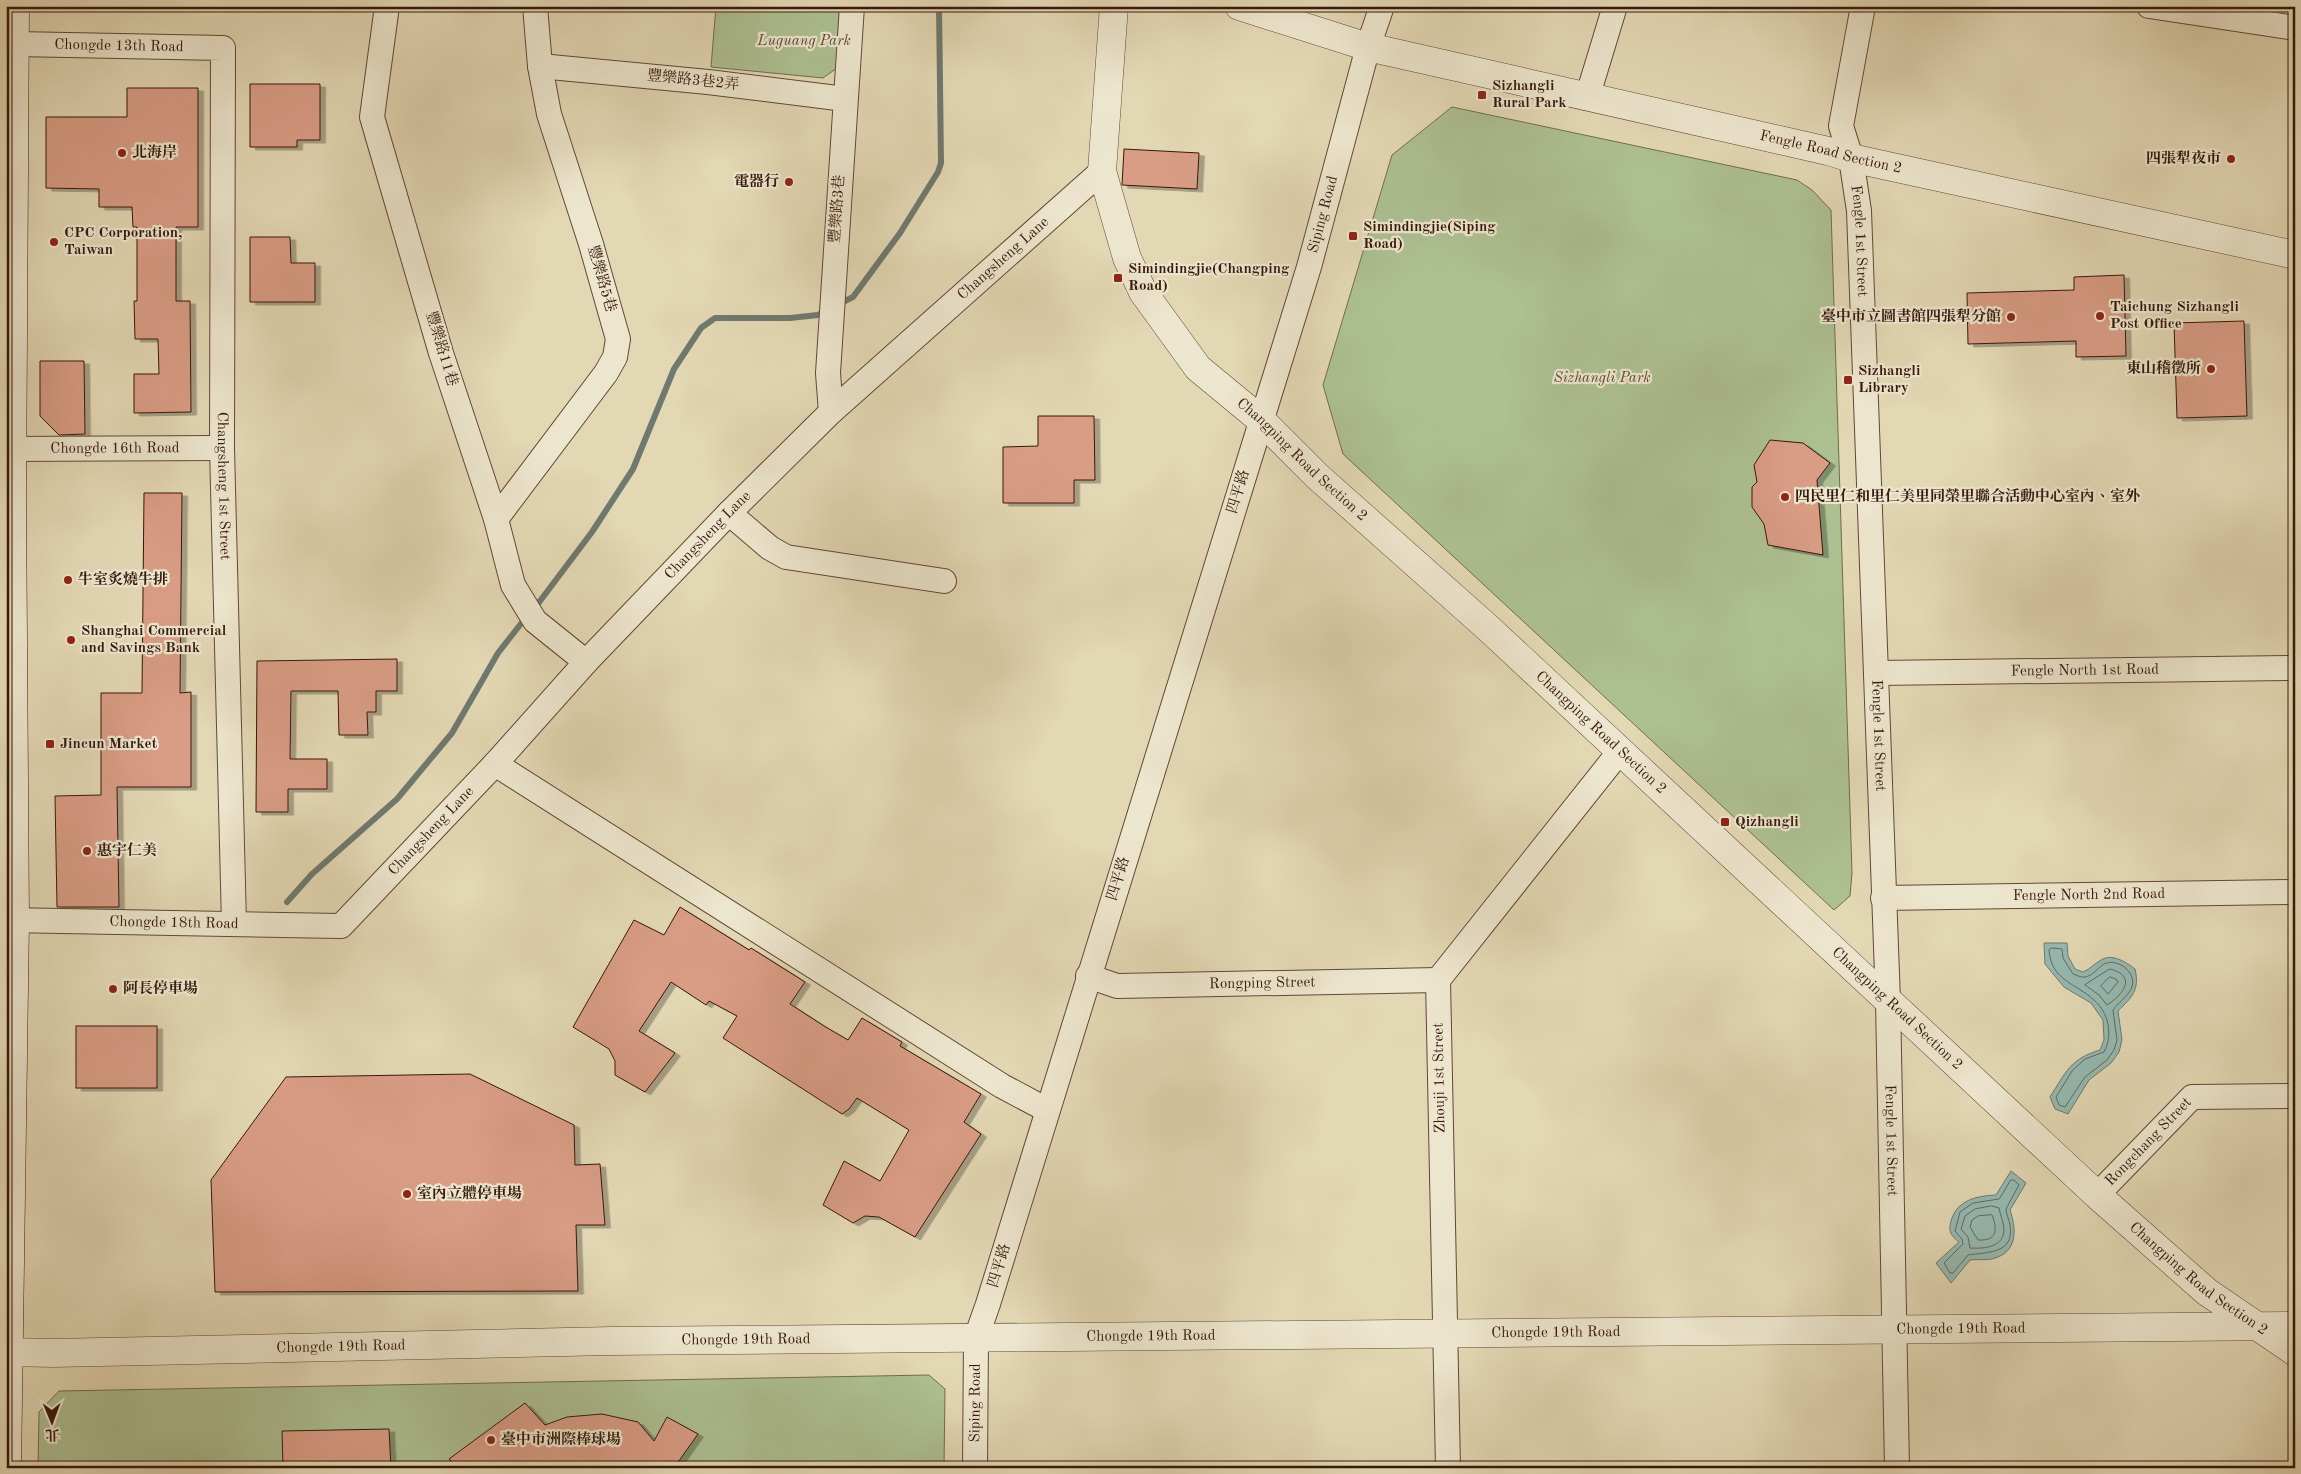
<svg xmlns="http://www.w3.org/2000/svg" width="2301" height="1474" font-family="'Old Standard TT','Noto Serif TC',serif">
<defs>
<filter id="shadow"><feDropShadow dx="5.5" dy="3" stdDeviation="0" flood-color="#0004"/></filter>
</defs>
<rect width="100%" height="100%" fill="#e3d8b4"/>
<filter id="stains"><feTurbulence type="fractalNoise" baseFrequency=".004" numOctaves="4"/><feColorMatrix values="0 0 0 0 .2 0 0 0 0 .09 0 0 0 0 .02 0 0 0 .5 -.17"/></filter>
<radialGradient id="worn" r=".72"><stop offset=".6" stop-color="#630" stop-opacity="0"/><stop offset="1" stop-color="#630" stop-opacity=".3"/></radialGradient>
<g fill="#adc092" stroke="#726c4f">
<polygon points="716,6 841,6 837,68 823,78 711,67"/>
<polygon points="1452,107 1797,180 1812,190 1831,210 1852,873 1850,896 1834,910 1343,454 1323,385 1392,155"/>
<polygon points="929,1375 945,1389 944,1468 38,1468 39,1412 59,1391"/>
</g>
<g fill="#95b9b1" stroke="#6f796f">
<path d="M2044 943H2067L2068 956 2075 969 2083 972C2090 969 2094 964 2101 960 2112 953 2126 962 2135 969 2140 990 2132 997 2118 1011L2122 1040 2119 1052 2111 1063 2089 1080 2068 1114 2055 1109 2050 1097C2066 1072 2070 1059 2100 1050L2104 1040 2103 1020 2091 1003 2064 987 2045 964Z"/>
<path d="M2011 1171 2026 1183 2010 1210C2016 1227 2018 1249 1998 1257 1990 1261 1978 1259 1970 1260L1951 1283 1936 1263 1959 1242C1951 1236 1948 1231 1951 1221 1957 1200 1976 1196 1996 1195Z"/>
</g>
<g fill="none" stroke-linecap="round" stroke-linejoin="round">
<g stroke="#66685e" stroke-width="1">
<path d="M2052 948 2062 949 2063 958 2073 974C2077 975 2081 978 2085 977 2093 976 2097 968 2104 964 2118 957 2139 974 2131 989 2127 997 2118 1003 2113 1010L2117 1040 2114 1050 2107 1060 2085 1077 2065 1107 2059 1105 2056 1097 2072 1071 2085 1059 2104 1052C2113 1035 2109 1013 2094 1000 2076 983 2051 981 2049 950Z"/>
<path d="M2110 969C2138 976 2123 995 2107 1005L2099 995 2085 985Z"/>
<polygon points="2110,977 2116,979 2118,982 2108,994 2101,986"/>
<path d="M2011 1180H2014L2019 1185 2006 1209C2006 1214 2009 1219 2010 1225 2015 1254 1987 1252 1968 1255L1953 1273H1950L1944 1263 1963 1244 1962 1239 1955 1231 1960 1212 1973 1203 1999 1199Z"/>
<path d="M1992 1206 1999 1208C2000 1214 2003 1221 2004 1228 2005 1247 1985 1249 1970 1248L1968 1237 1961 1229 1965 1216 1975 1209Z"/>
<path d="M1992 1215C1998 1230 1997 1241 1978 1240L1970 1227 1972 1220 1978 1216Z"/>
</g>
<g stroke="#6f796f" stroke-width="6">
<polyline points="839,304 853,297 900,233 938,172 941,163 939,6"/>
<polyline points="534,609 592,532 633,469 674,369 701,328 715,318 790,318 818,315 828,310"/>
<polyline points="287,902 312,874 397,799 452,733 498,653 527,616"/>
</g>
</g>
<g fill="#d99d85" stroke="#36180c" filter="url(#shadow)">
<polygon points="250,84 320,84 320,140 297,140 297,147 250,147"/>
<polygon points="127,88 198,88 198,227 176,227 176,301 190,301 191,412 134,413 134,374 159,374 158,339 135,339 134,301 137,301 137,227 133,227 132,207 99,207 99,189 46,188 46,117 127,117"/>
<polygon points="1124,149 1199,153 1197,189 1122,185"/>
<polygon points="250,237 290,237 291,263 315,263 315,302 250,302"/>
<polygon points="2124,275 2126,356 2076,357 2076,341 1968,344 1967,293 2074,290 2074,277"/>
<polygon points="2244,321 2247,416 2177,418 2174,323"/>
<polygon points="40,361 84,361 85,434 59,435 40,416"/>
<polygon points="1038,416 1094,416 1095,480 1074,480 1074,503 1003,503 1003,447 1038,446"/>
<polygon points="1770,440 1803,443 1830,463 1817,480 1823,555 1768,545 1764,524 1752,507 1752,487 1757,482 1754,465"/>
<polygon points="144,493 182,493 180,693 191,692 191,787 117,787 119,907 57,907 55,796 101,795 101,693 142,693"/>
<polygon points="397,659 397,691 376,691 376,712 367,712 368,735 339,735 338,691 291,691 290,759 327,759 327,789 288,789 288,812 256,812 257,661"/>
<polygon points="680,907 749,950 751,948 805,982 790,1004 824,1026 848,1040 862,1018 902,1042 900,1046 981,1094 964,1122 981,1134 915,1237 879,1217 865,1216 853,1223 823,1205 844,1161 880,1181 909,1130 857,1098 849,1109 842,1114 723,1038 737,1016 709,1001 706,1005 671,982 639,1031 675,1053 645,1092 615,1075 615,1061 609,1049 573,1027 634,920 664,935"/>
<rect x="76" y="1026" width="81" height="62"/>
<polygon points="470,1074 574,1125 575,1165 600,1164 605,1225 576,1225 578,1291 215,1292 211,1180 286,1077"/>
<polygon points="525,1403 545,1425 567,1417 602,1414 638,1422 654,1441 667,1417 698,1434 674,1468 458,1468 449,1459"/>
<polygon points="389,1429 391,1468 283,1468 282,1431"/>
</g>
<g fill="none" stroke-linecap="round" stroke-linejoin="round">
<defs>
<g id="minor">
<polyline points="387,6 372,117 441,353 496,519 513,585 535,621 586,662"/>
<path id="s1" d="M1863 6 1841 126 1851 158 1859 211 1888 1001 1897 1468"/>
<polyline points="2149,6 2295,28"/>
<path id="s2" d="M15 44 223 48 222 448 234 924"/>
<polyline points="540,66 708,82 845,99"/>
<polyline points="1587,98 1615,6"/>
<polyline points="831,412 828,373 852,6"/>
<path id="s3" d="M6 449 222 448"/>
<polyline points="729,513 770,548 786,557 944,581"/>
<polyline points="496,519 606,373 615,357 618,339 591,244 549,114 540,66 535,6"/>
<path id="s4" d="M1876 673 2295 668"/>
<polyline points="495,764 1002,1086 1047,1110"/>
<path id="s5" d="M1883 898 2295 892"/>
<path id="s6" d="M6 920 341 926 495 764 586 662 729 513 831 412 1102 171"/>
<path id="s7" d="M1088 976 1117 986 1438 980"/>
<path id="s8" d="M2097 1195 2192 1097 2295 1096"/>
<path id="s9" d="M975 1468 976 1338 988 1304 1309 267 1368 47 1382 6"/>
<polyline points="1448,1468 1438,980 1620,751"/>
</g>
<g id="tertiary">
<path id="s10" d="M1114 6 1102 171 1127 258 1143 292 1198 368 1261 420 1317 476 1487 627 2097 1195 2207 1292 2295 1352"/>
<path id="s11" d="M1239 6 1368 47 1399 54 1828 151 1851 158 2295 255"/>
<path id="s12" d="M6 1352 53 1353 611 1341 2295 1326"/>
</g>
<polyline id="secondary" points="7,1468 15,920 12,500 15,6"/>
</defs>
<use href="#minor" stroke="#614836" stroke-width="26"/>
<use href="#tertiary" stroke="#614836" stroke-width="29"/>
<use href="#secondary" stroke="#36180c" stroke-width="29"/>
<use href="#minor" stroke="#ede6ce" stroke-width="24"/>
<use href="#tertiary" stroke="#ede6ce" stroke-width="28"/>
<use href="#secondary" stroke="#ede6ce" stroke-width="28"/>
</g>
<g fill="#8f2418" stroke="#ede6ce" stroke-width="2">
<rect x="1477" y="90" width="10" height="10" rx="2.5"/>
<circle cx="122" cy="153" r="5"/>
<circle cx="2231" cy="159" r="5"/>
<circle cx="789" cy="182" r="5"/>
<rect x="1348" y="231" width="10" height="10" rx="2.5"/>
<circle cx="54" cy="242" r="5"/>
<rect x="1113" y="273" width="10" height="10" rx="2.5"/>
<circle cx="2100" cy="316" r="5"/>
<circle cx="2011" cy="317" r="5"/>
<circle cx="2211" cy="369" r="5"/>
<rect x="1843" y="375" width="10" height="10" rx="2.5"/>
<circle cx="1785" cy="497" r="5"/>
<circle cx="68" cy="580" r="5"/>
<circle cx="71" cy="640" r="5"/>
<rect x="45" y="739" width="10" height="10" rx="2.5"/>
<rect x="1720" y="817" width="10" height="10" rx="2.5"/>
<circle cx="87" cy="851" r="5"/>
<circle cx="113" cy="989" r="5"/>
<circle cx="407" cy="1194" r="5"/>
<circle cx="491" cy="1440" r="5"/>
</g>
<g text-anchor="middle" dominant-baseline="central" stroke-width="4.5" stroke-linejoin="round" paint-order="stroke">
<g font-size="15" font-style="italic" fill="#5a4a34" stroke="#ede6ce">
<text x="804" y="41">Luguang Park</text>
<text x="1602" y="378">Sizhangli Park</text>
</g>
<g font-size="15" fill="#36180c" stroke="#ede6ce">
<text stroke="none"><textPath href="#s2" startOffset="104">Chongde 13th Road</textPath></text>
<text transform="translate(693 81) rotate(6)">豐樂路3巷2弄</text>
<text stroke="none"><textPath href="#s11" startOffset="610">Fengle Road Section 2</textPath></text>
<text transform="translate(838 209) rotate(-86)">豐樂路3巷</text>
<text stroke="none"><textPath href="#s9" startOffset="1306">Siping Road</textPath></text>
<text stroke="none"><textPath href="#s1" startOffset="239">Fengle 1st Street</textPath></text>
<text stroke="none"><textPath href="#s6" startOffset="1276">Changsheng Lane</textPath></text>
<text transform="translate(601 279) rotate(74)">豐樂路5巷</text>
<text transform="translate(441 349) rotate(73)">豐樂路11巷</text>
<text stroke="none"><textPath href="#s3" startOffset="109">Chongde 16th Road</textPath></text>
<text stroke="none"><textPath href="#s10" startOffset="526">Changping Road Section 2</textPath></text>
<text stroke="none"><textPath href="#s2" startOffset="646">Changsheng 1st Street</textPath></text>
<text transform="translate(1239 492) rotate(-73)">四平路</text>
<text stroke="none"><textPath href="#s6" startOffset="871">Changsheng Lane</textPath></text>
<text stroke="none"><textPath href="#s4" startOffset="209">Fengle North 1st Road</textPath></text>
<text stroke="none"><textPath href="#s10" startOffset="931">Changping Road Section 2</textPath></text>
<text stroke="none"><textPath href="#s1" startOffset="734">Fengle 1st Street</textPath></text>
<text stroke="none"><textPath href="#s6" startOffset="466">Changsheng Lane</textPath></text>
<text transform="translate(1119 879) rotate(-73)">四平路</text>
<text stroke="none"><textPath href="#s5" startOffset="206">Fengle North 2nd Road</textPath></text>
<text stroke="none"><textPath href="#s6" startOffset="168">Chongde 18th Road</textPath></text>
<text stroke="none"><textPath href="#s7" startOffset="176">Rongping Street</textPath></text>
<text stroke="none"><textPath href="#s10" startOffset="1336">Changping Road Section 2</textPath></text>
<text transform="translate(1440 1078) rotate(-91)">Zhouji 1st Street</text>
<text stroke="none"><textPath href="#s1" startOffset="1139">Fengle 1st Street</textPath></text>
<text stroke="none"><textPath href="#s8" startOffset="74">Rongchang Street</textPath></text>
<text transform="translate(1000 1266) rotate(-73)">四平路</text>
<text stroke="none"><textPath href="#s10" startOffset="1741">Changping Road Section 2</textPath></text>
<text stroke="none"><textPath href="#s12" startOffset="1955">Chongde 19th Road</textPath></text>
<text stroke="none"><textPath href="#s12" startOffset="1550">Chongde 19th Road</textPath></text>
<text stroke="none"><textPath href="#s12" startOffset="1145">Chongde 19th Road</textPath></text>
<text stroke="none"><textPath href="#s12" startOffset="740">Chongde 19th Road</textPath></text>
<text stroke="none"><textPath href="#s12" startOffset="335">Chongde 19th Road</textPath></text>
<text stroke="none"><textPath href="#s9" startOffset="65">Siping Road</textPath></text>
</g>
<g font-size="15" font-weight="bold" fill="#36180c" stroke="#ede6ce" text-anchor="start">
<text x="1492" y="86">Sizhangli<tspan x="1492" dy="17">Rural Park</tspan></text>
<text x="132" y="153">北海岸</text>
<text x="2221" y="159" text-anchor="end">四張犁夜市</text>
<text x="779" y="182" text-anchor="end">電器行</text>
<text x="1363" y="227">Simindingjie(Siping<tspan x="1363" dy="17">Road)</tspan></text>
<text x="64" y="233">CPC Corporation,<tspan x="64" dy="17">Taiwan</tspan></text>
<text x="1128" y="269">Simindingjie(Changping<tspan x="1128" dy="17">Road)</tspan></text>
<text x="2110" y="307">Taichung Sizhangli<tspan x="2110" dy="17">Post Office</tspan></text>
<text x="2001" y="317" text-anchor="end">臺中市立圖書館四張犁分館</text>
<text x="2201" y="369" text-anchor="end">東山稽徵所</text>
<text x="1858" y="371">Sizhangli<tspan x="1858" dy="17">Library</tspan></text>
<text x="1795" y="497">四民里仁和里仁美里同榮里聯合活動中心室內、室外</text>
<text x="78" y="580">牛室炙燒牛排</text>
<text x="81" y="631">Shanghai Commercial<tspan x="81" dy="17">and Savings Bank</tspan></text>
<text x="60" y="744">Jincun Market</text>
<text x="1735" y="822">Qizhangli</text>
<text x="97" y="851">惠宇仁美</text>
<text x="123" y="989">阿長停車場</text>
<text x="417" y="1194">室內立體停車場</text>
<text x="501" y="1440">臺中市洲際棒球場</text>
</g>
</g>
<rect width="2301" height="1474" fill="none" stroke="#e3d8b4" stroke-width="25"/>
<rect x="8" y="8" width="2286" height="1459" fill="none" stroke="#36180c" stroke-width="2.5"/>
<rect x="12" y="12" width="2276" height="1449" fill="none" stroke="#36180c"/>
<g transform="translate(52 1422) rotate(179)" stroke="#ede6ce" stroke-width="4" paint-order="stroke">
<path d="M0-4L9 19L0 12L-9 19Z" fill="#36180c"/>
<text y="-8" font-size="14" font-weight="bold" text-anchor="middle" fill="#36180c">北</text>
</g>
<rect width="100%" height="100%" filter="url(#stains)"/>
<rect width="100%" height="100%" fill="url(#worn)"/>
</svg>
